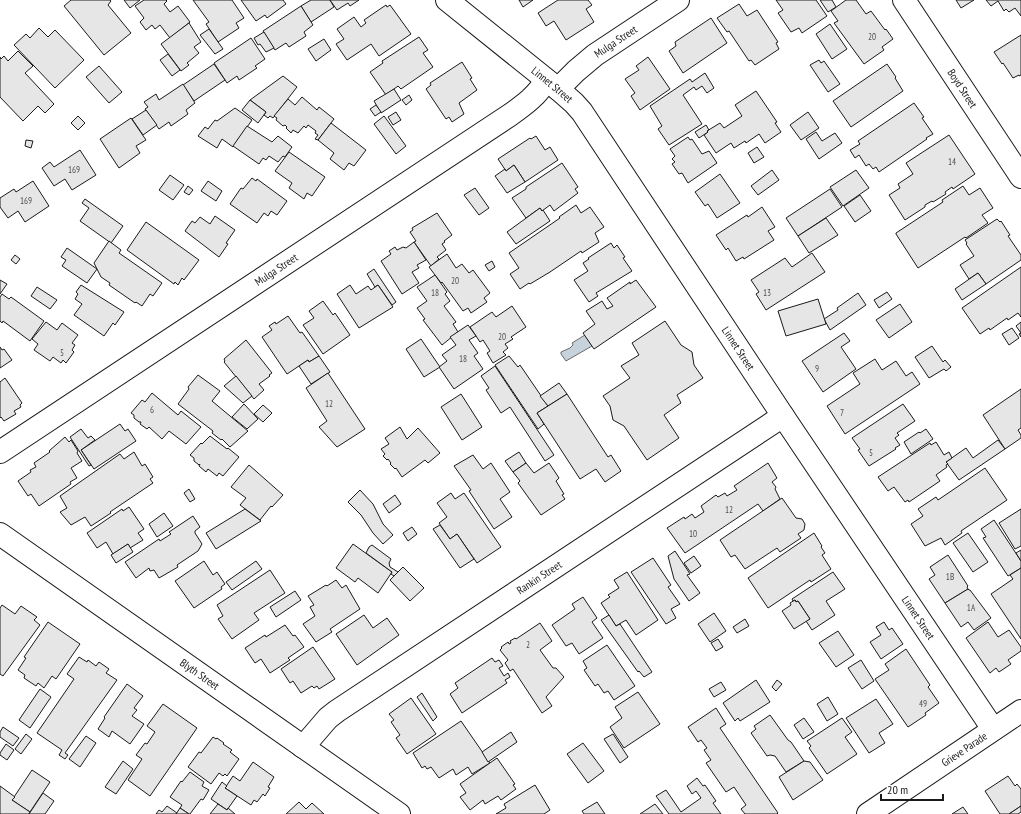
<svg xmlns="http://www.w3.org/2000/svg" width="1021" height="814" font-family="'PT Sans Narrow',sans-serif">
<rect width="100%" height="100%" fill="#fff"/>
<polygon fill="#c6d2dc" stroke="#6a6a6a" points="585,335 592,346 566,361 561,354 561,352 570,348 573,345 572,343"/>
<g fill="#e6e6e6" stroke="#1a1a1a">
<polygon points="71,0 110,0 111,1 108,5 131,33 104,55 64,6"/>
<polygon points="124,0 140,0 130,8"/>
<polygon points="144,0 166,0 167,1 164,4 170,12 178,6 190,22 170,38 160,25 155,29 152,25 146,30 140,22 144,18 135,6"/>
<polygon points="193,0 232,0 244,18 236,23 239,28 218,42 206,24 209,22"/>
<polygon points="241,0 283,0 286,4 267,18 265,15 256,21"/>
<polygon points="311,0 330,0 334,7 311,22 301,6"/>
<polygon points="330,0 359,0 350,6 348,3 337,10"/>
<polygon points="519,0 533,0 523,7"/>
<polygon points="558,0 588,0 592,5 586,9 594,22 566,40 554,21 546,26 538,13"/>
<polygon points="776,0 816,0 827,16 802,33 799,28 791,32 778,13 783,10"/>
<polygon points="820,0 832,0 836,7 828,12"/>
<polygon points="846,0 856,0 866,14 871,11 885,30 886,29 893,39 882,47 884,50 864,64 834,23 838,21 831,11"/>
<polygon points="956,0 974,0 961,8"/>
<polygon points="986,0 1021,0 1021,16 1015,8 1009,12 1006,9 1004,11 998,1 991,6"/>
<polygon points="739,4 747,16 757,10 778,42 776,43 779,49 755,65 751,60 749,61 729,31 727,32 717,18"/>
<polygon points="386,5 387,7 390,5 411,34 379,56 371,44 347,60 336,44 344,39 337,29 354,17 361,27 366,23 364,20"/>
<polygon points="301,6 313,25 304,32 306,36 289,47 286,43 275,50 263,31"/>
<polygon points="711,18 727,43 683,73 669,51 676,46 675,42"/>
<polygon points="189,23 201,42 194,47 199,53 187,63 189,65 181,71 161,44"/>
<polygon points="830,24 847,49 832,59 816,34"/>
<polygon points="39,28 48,37 55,30 84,60 55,88 14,45 26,34 30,38"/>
<polygon points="209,29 223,49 215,54 200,35"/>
<polygon points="264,32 274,48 266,52 260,44 258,45 254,38"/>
<polygon points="1021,35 1021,75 1019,76 1019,75 1013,78 1003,63 1002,64 994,52"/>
<polygon points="419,37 428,50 423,53 433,67 401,89 398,86 386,95 370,72 383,63 382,61"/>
<polygon points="251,38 265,59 255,66 257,68 239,80 237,76 227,83 214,63"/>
<polygon points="324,39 331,50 316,61 308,49"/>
<polygon points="18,51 33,66 25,73 54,104 45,113 38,106 23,121 0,97 0,57 1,59 4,56 8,61"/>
<polygon points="168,54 180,70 172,76 160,60"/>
<polygon points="648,57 670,89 640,110 631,96 635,93 625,79 639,70 636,66"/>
<polygon points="819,60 821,63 824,61 840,84 828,92 810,65"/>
<polygon points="462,62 472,78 470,79 477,90 459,103 464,114 452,122 449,117 446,119 426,89 431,85 430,83"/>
<polygon points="214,64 225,80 194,101 183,85"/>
<polygon points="887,64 896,77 895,78 903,91 851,127 833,101"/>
<polygon points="99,66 122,92 109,103 86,77"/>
<polygon points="705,73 714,88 707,93 702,86 696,90 694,87 683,95 702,124 669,145 658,129 662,126 650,106 690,79 692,82"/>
<polygon points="283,76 297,87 273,118 270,116 268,118 264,115 266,112 250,100"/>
<polygon points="183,84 195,103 186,110 188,114 171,126 169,122 159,129 145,109 148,107 144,102 156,94 159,100"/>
<polygon points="394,89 401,100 381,113 374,101"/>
<polygon points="756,91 777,122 775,123 781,132 765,143 759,134 746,143 745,141 734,148 731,143 716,153 704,135 708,132 707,131 720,123 724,128 742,116 735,105"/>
<polygon points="409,95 412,100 406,105 402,100"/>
<polygon points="302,97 317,110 319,107 334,119 318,140 315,139 318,135 315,133 316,131 308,125 306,128 304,126 298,133 293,130 291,133 286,128 287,127 285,125 283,126 276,120 277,118 274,116 288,99 295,105"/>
<polygon points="250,100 266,112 258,123 242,110"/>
<polygon points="914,103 924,117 922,118 933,134 926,138 927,139 879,172 876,167 873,169 869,164 866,166 859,155 855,158 850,150 860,144 858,141"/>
<polygon points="376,105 381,112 375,116 370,109"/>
<polygon points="235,108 252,120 233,147 222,139 217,148 198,136 205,127 208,129 215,120 217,121"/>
<polygon points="146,110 157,125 143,135 132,119"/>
<polygon points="396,112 401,120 393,125 388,117"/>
<polygon points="808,112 819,128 801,140 790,125"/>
<polygon points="78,116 85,123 78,130 71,123"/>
<polygon points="384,116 406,146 396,154 374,124"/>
<polygon points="131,118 146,140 136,146 140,153 119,168 100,139"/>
<polygon points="331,123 366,150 354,166 349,163 344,170 330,159 334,153 318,140"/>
<polygon points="706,125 709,130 707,131 708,132 699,138 695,132"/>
<polygon points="247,126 272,142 278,136 292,147 285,157 283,156 278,162 269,156 266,160 263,158 259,164 233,146"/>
<polygon points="816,132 822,141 835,133 842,143 819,159 806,139"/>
<polygon points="949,135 975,174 953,189 952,187 945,192 946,194 933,202 932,201 925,205 925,207 905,220 889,195 900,188 898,184 913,174 906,163"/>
<polygon points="536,136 545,150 550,147 558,160 525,182 514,165 506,171 498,159 530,138 531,139"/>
<polygon points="688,137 690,140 692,139 702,154 709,151 717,163 688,183 682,173 679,174 672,164 675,162 672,159 675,156 670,149"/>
<polygon points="26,140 33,141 31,148 25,146"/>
<polygon points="757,147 764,157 754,163 748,153"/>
<polygon points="80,150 96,175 72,190 65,179 54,186 42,168 50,162 54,167"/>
<polygon points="289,152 325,177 312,196 307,193 304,199 289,188 292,183 275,171"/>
<polygon points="562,163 578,187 575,189 578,193 554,211 550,205 542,211 540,208 526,218 512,198 526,189 526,187"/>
<polygon points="514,165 525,182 507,193 495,176 505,169 506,171"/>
<polygon points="772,170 779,180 758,195 751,186"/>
<polygon points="856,170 869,188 843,206 830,187"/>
<polygon points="720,174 740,203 717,218 708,204 705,206 695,192"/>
<polygon points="170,175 184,185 173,200 159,190"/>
<polygon points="252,178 256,181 257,179 287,201 277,215 271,211 268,216 264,213 257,223 230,204 241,188 243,189"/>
<polygon points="33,181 49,206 25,222 18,211 8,218 0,207 0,198 14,189 16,192"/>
<polygon points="208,181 222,191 216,201 201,191"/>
<polygon points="188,186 193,190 189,195 184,192"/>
<polygon points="963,186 969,195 980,188 993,208 982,215 988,223 966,238 965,237 918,268 896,234 896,233 943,202 942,200"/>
<polygon points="475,188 489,208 479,215 464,195"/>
<polygon points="830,189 842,207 798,236 786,218"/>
<polygon points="860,195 871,211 855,222 844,206"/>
<polygon points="85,199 123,226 111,243 80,221 89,208 82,203"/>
<polygon points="576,205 581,213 590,207 604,227 595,233 599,242 582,253 581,251 550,272 530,284 529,283 520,289 510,274 519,268 509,253 560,218 559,217"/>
<polygon points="762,207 775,227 768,231 774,240 744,259 743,257 736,261 728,248 726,250 716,235 747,215 748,217"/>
<polygon points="540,208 542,211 543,210 550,221 516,244 507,232"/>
<polygon points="437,213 452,235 444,241 445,242 442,244 446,250 437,257 439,259 431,266 414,242 416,241 410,232 413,230 412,228"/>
<polygon points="215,216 235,230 226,243 228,244 219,257 185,231 192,221 195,223 200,217 210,224"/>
<polygon points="826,218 838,235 809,253 798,236"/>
<polygon points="997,219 1000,222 1001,221 1010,235 1008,236 1021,255 1021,260 986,284 978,273 969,279 960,265 974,256 966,244 967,243 965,240"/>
<polygon points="146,222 199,260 184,280 182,278 178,285 175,282 174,284 127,250"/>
<polygon points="109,241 121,250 119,253 162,283 153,296 150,294 142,306 136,302 135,303 109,285 110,283 101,277 94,263"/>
<polygon points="414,242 426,260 417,265 419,268 412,272 419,283 402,294 381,261 391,254 389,251 395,247 397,250 403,247 406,248"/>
<polygon points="611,243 614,248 617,245 625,257 623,258 632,271 596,293 598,296 589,302 574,280 588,271 583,263 589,259 588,258"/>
<polygon points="67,248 97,269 87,283 62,266 66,260 61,257"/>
<polygon points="812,253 825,272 766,310 756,294 759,292 751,280 785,258 792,267"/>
<polygon points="447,254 456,268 462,264 469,273 473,270 490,293 484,298 487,302 471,313 468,308 463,311 442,282 441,283 429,267"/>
<polygon points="15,255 20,259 16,264 11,260"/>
<polygon points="492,261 495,267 489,271 485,265"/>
<polygon points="1021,267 1021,317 1018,313 1008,320 1007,318 990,330 989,328 980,334 962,308"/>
<polygon points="374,269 396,302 392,305 378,285 375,287 367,274"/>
<polygon points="978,273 986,284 962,300 955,289"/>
<polygon points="435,275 447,292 445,294 450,301 444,306 456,322 453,324 458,332 442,345 423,320 425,319 417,308 427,301 417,287"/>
<polygon points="0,280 7,284 0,294"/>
<polygon points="636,280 656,307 594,349 583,333 595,324 586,311 602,301 607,309 613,306 607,298 630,282 630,284"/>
<polygon points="81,285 124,312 115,325 113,323 104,336 74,315 82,304 75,299 78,294 76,292"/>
<polygon points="350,285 356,294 368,286 371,290 378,285 393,307 359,328 337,294"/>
<polygon points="37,287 57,300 50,309 31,296"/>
<polygon points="887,292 892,299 879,308 874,300"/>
<polygon points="858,293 866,305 830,330 824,319 838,310 837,308"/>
<polygon points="2,294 9,299 11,297 44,321 30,341 3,321 2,323 0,321 0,297"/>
<polygon points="818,299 826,324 786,336 778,311"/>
<polygon points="323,301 333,315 335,313 350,335 323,354 303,325 314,318 309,311"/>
<polygon points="900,304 912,322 889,338 876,320"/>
<polygon points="512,306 526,327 511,337 513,339 505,344 508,348 503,352 506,355 493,363 487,353 490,351 483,340 480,342 470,327 492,312 496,317"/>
<polygon points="288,316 300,333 302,332 319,356 309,362 308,360 287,374 262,337 272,330 269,326 275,322 276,324"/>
<polygon points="665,321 681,345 692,352 694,365 703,378 677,395 681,403 664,415 679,438 647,460 624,426 613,420 610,406 603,396 630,378 621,366 639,355 632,343"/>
<polygon points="46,322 57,330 62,323 78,335 72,343 75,345 72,350 74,352 66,363 63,360 61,363 53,357 50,361 34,350 38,344 32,339"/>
<polygon points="1021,322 1021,337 1019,334 1021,333 1016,326"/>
<polygon points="468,325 476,336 469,340 478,353 474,356 483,369 454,389 439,367 447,361 442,355 456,345 450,337"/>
<polygon points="1012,328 1019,338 1009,345 1002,334"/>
<polygon points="844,333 850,341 841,347 856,369 823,392 802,361"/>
<polygon points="421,339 440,367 424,377 406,349"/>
<polygon points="246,340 272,373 269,375 270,376 259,384 264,390 254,399 224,362 225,361 224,359"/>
<polygon points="932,346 943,362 945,360 951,367 946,371 944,369 929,378 915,357"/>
<polygon points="0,347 2,350 4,349 12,360 0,368"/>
<polygon points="319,356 330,372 311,384 299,366 308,360 309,362"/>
<polygon points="509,356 518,367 520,365 548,406 537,413 544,424 538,429 495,365"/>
<polygon points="875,359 882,370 896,361 906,376 912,372 920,384 845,434 827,406 860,384 853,373"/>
<polygon points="495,366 554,455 545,461 510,407 501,413 486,390 489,388 481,376"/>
<polygon points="328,373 365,429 337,447 319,427 327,421 306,388"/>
<polygon points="198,375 220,391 212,401 248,431 230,447 222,439 221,440 212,433 213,431 178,404 189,389 188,387"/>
<polygon points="236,376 252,396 243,403 224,386"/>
<polygon points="5,378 22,403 20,405 21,407 14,411 16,414 4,421 1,417 0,418 0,382"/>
<polygon points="559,383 567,394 548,406 540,396"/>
<polygon points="1021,389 1021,428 1018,430 1021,435 1021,438 1005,449 983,415"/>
<polygon points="152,393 178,415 181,411 201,427 186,444 169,431 162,439 149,427 147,429 140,424 141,422 139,422 134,418 134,415 131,413 142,400 145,402"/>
<polygon points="461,394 482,427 462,440 441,407"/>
<polygon points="567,394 608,457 611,455 621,471 605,482 596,469 580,479 537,413"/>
<polygon points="244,404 258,419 247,429 232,417"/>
<polygon points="903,404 915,421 897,433 899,435 895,438 900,445 895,448 896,449 869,466 858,450 860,449 852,438"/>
<polygon points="263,405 272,413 263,422 254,414"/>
<polygon points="120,424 125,431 128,429 136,441 94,469 81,450"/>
<polygon points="400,427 407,439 418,428 440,453 428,463 425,460 402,477 396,468 395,469 390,464 391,463 388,459 387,460 383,456 385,454 381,449 389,444 385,438"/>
<polygon points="81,429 88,438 91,436 95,440 81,450 91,465 89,466 70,437"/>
<polygon points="926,429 933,439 911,454 904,442 919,432 920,433"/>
<polygon points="210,436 227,449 228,448 239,457 223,476 219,473 217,476 208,469 206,472 199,466 200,464 199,465 194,461 194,458 190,455 201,443 202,444"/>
<polygon points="65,437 69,442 71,440 78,451 77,453 82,461 71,468 77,478 70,482 71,484 39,506 31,494 28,496 18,481 31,472 30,470 36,467 34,463 50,452 49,451"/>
<polygon points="998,440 1005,449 959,480 946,462 966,448 973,458"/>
<polygon points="936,442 944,455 949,452 952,458 946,462 948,464 946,465 947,467 936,475 940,481 909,502 908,500 905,502 894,487 888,491 878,477 930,443 931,445"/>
<polygon points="134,452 142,466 145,464 153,477 150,479 153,483 110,512 111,513 91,526 85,517 71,525 60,512 67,508 60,496 120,454 124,459"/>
<polygon points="519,452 526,463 513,472 505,461"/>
<polygon points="473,455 483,469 491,463 510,492 500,499 512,517 494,529 469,491 471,490 454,466"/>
<polygon points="526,463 534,473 549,463 559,478 556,481 564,494 562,495 565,499 541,515 518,483 520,481 513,472"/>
<polygon points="768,463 777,478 772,482 776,487 775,489 780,499 763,511 758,504 685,553 667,528 684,517 685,519 692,514 695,518 704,512 701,506 716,495 718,497 725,493 727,496 737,490 734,486"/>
<polygon points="249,465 283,495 272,507 271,506 260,520 240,505 246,498 231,487"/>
<polygon points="985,468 1007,500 961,531 962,533 945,545 941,538 925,546 911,524 923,516 918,509 936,497 938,500"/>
<polygon points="189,489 195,499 190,502 184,493"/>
<polygon points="360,490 373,504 383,524 393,535 383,544 373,533 361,515 348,502"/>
<polygon points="451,493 455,499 464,493 501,547 477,563 457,534 450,539 439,523 447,517 437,503"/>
<polygon points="395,495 401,504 389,513 383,504"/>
<polygon points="782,498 796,518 802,519 805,524 804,530 798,534 801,538 780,552 777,548 745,569 735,555 731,557 720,540"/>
<polygon points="129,507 144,529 138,533 143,540 130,548 128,544 113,554 106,542 97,548 87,533 122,509 123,511"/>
<polygon points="245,509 261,521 216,549 206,533"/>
<polygon points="1021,509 1021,546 1015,549 999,523"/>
<polygon points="164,513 173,526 157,537 149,524"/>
<polygon points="193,516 200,527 195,531 195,533 202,544 198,551 177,565 178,567 159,578 154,570 150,571 149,568 136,578 125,562 159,539 160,541 171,534 169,532"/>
<polygon points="994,520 1021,561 1021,568 1008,576 983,538 986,537 981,529"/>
<polygon points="440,525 450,539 457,534 474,559 460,568 433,529"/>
<polygon points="412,527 417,534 408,541 403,533"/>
<polygon points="814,533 822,546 821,547 825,553 822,555 831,569 811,582 810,580 768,608 748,578"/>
<polygon points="968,533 988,562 973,572 953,543"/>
<polygon points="128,544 133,552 116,563 111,555"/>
<polygon points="353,544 392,572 378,593 358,578 355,582 336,568"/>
<polygon points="372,545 391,559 389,563 390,567 398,572 394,576 391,574 392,572 366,553 369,547"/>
<polygon points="1021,550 1021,561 1016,553"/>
<polygon points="675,551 690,574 687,575 700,593 689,601 674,579 668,556"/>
<polygon points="948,555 968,586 967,587 968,589 945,603 929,579 935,575 930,567"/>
<polygon points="694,556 701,566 691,573 684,563"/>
<polygon points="653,558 671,585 668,587 680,604 671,609 676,618 666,624 631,572"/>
<polygon points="204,561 213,575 217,572 225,584 221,587 222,589 194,608 175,581"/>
<polygon points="256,561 262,569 232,590 226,582"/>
<polygon points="403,567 424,588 410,601 390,580"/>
<polygon points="1021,568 1021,639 991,594 1013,579 1010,575"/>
<polygon points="270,570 285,593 254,613 259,620 232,639 218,619 223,616 217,605"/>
<polygon points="627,572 658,620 636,635 626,620 616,626 601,603 610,597 608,595 619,588 614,580"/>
<polygon points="833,572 845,589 826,601 835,615 812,630 806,621 810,619 798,601 796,602 795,600 793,601 792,599"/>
<polygon points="336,580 342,588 346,585 360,609 330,629 332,632 316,642 303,624 315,616 310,607 314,605 308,596 326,585 327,586"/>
<polygon points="968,589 969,590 970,590 991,618 974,630 968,622 961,627 945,603"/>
<polygon points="295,591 301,600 276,617 270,607"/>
<polygon points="583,597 597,618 592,622 603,638 579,654 572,643 566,646 552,625 575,609 572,604"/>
<polygon points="795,600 796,602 798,601 810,619 794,629 782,611 791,605 790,603"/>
<polygon points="2,605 15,614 21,606 37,617 34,620 40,625 3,676 0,674 0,608"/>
<polygon points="714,613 726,631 710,642 698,624"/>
<polygon points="364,615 373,628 387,618 399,635 357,665 336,634"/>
<polygon points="609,615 616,626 620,624 652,672 644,677 639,671 638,672 601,620"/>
<polygon points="745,619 749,626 737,633 733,627"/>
<polygon points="48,622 80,644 56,679 52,676 44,688 38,683 36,686 24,678 25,675 18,670 26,658 24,657"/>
<polygon points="884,622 889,630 892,628 903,644 881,659 870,642 881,635 876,627"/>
<polygon points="988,622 998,637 1009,630 1021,647 1021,651 1008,660 1011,664 999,672 996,668 990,673 966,638"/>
<polygon points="540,623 552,641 540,650 553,668 556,668 564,677 546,697 552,706 542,713 513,669 510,671 505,663 508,660 500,650 502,648 501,647 508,642 509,644 511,643 510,641 515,638 516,639"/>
<polygon points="285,625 293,636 295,635 304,647 288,658 290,660 270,673 261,659 255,663 245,648 265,635 266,637"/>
<polygon points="838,631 854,655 836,667 819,643"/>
<polygon points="718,639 723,647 716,651 711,643"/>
<polygon points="607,645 635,686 614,700 608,691 604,693 598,684 595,686 584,670 587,668 583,661"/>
<polygon points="313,647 335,679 319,689 317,686 314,688 312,686 301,693 293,681 290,683 281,669"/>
<polygon points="906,649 930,685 928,687 939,703 925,713 926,715 908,727 875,679 889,670 885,664"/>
<polygon points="79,657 87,662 88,660 96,666 99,662 109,669 106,673 117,680 65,753 68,755 65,759 59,755 62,750 37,733 74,679 67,674"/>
<polygon points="492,658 495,662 499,660 503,666 499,668 504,676 508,673 510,677 505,680 507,683 462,713 450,694 458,688 455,683"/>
<polygon points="861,660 874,681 862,689 848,668"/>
<polygon points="756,680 770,702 740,721 738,718 735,721 723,703"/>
<polygon points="777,680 782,684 776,691 772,687"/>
<polygon points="721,682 726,690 714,697 709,689"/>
<polygon points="127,684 143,696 134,708 137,710 132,716 144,724 130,744 112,731 109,737 98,729 105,718 104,717"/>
<polygon points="40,689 51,697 30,728 19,720"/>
<polygon points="638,692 660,724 624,748 610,727 622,718 615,707"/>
<polygon points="422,693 437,717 433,721 417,697"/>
<polygon points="828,697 838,714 827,721 817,704"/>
<polygon points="411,698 436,734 407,754 396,738 400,735 391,722 394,720 389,714"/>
<polygon points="876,699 893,724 879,733 885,743 869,753 846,718"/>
<polygon points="163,704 197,728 150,796 128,780 142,759 136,755 145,743 147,744 155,732 147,726"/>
<polygon points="716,708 726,724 720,728 778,813 777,814 745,814 741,809 746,805 734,787 726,792 706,763 711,760 704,750 707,748 701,740 698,742 688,727"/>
<polygon points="770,715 788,740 791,742 804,761 786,772 775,756 770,755 767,756 751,733 756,729 754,726"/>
<polygon points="804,718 814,732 803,739 794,725"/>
<polygon points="842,718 852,732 845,737 857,754 827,774 809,748 811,746 807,741"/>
<polygon points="461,721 490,763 472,774 468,767 456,775 453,769 439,778 431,767 427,769 425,766 422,768 413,753"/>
<polygon points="3,727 19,738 13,746 0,737 0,732"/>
<polygon points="511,732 517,742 488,762 482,752"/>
<polygon points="26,734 32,739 21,754 15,749"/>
<polygon points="613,734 628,757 620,763 604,739"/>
<polygon points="86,736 96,743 80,767 69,759"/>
<polygon points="213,737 216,739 217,738 224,743 223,744 232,750 230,752 239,759 227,776 225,774 223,776 219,773 211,784 188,767 199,752 201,753"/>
<polygon points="583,743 604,771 588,783 567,754"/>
<polygon points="6,744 14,750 7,760 0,755 0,753"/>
<polygon points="497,758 515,784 513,785 516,789 501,800 498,796 485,804 483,800 470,810 460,797 466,793 460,784"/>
<polygon points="123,761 133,769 116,794 105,787"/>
<polygon points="804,761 810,762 823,780 793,800 779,777"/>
<polygon points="253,762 274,777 268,787 270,788 265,796 263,794 257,802 254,800 251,805 225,788 233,776 240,781"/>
<polygon points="32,770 50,782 30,812 12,800"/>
<polygon points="190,772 204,782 202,786 209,790 203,800 201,799 190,814 189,814 180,808 182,805 170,797 181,781 182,782"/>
<polygon points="1008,776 1015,786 1017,784 1021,789 1021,806 1009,814 1000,814 985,791"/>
<polygon points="697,778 703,786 705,785 716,801 713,803 721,814 669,814 656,796 666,790 681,812 701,798 696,791 692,794 687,786"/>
<polygon points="222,782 227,786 225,788 237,796 227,810 211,799"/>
<polygon points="535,785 550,810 544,814 496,814 506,808 504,804"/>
<polygon points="0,786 15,797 12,800 30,812 29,814 0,814"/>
<polygon points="43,793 54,801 45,814 29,814"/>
<polygon points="299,802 306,809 312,803 324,814 286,814"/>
<polygon points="597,802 605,814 584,814 582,811"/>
<polygon points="218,804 227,810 228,808 235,814 210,814"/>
<polygon points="655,804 663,814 640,814"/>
<polygon points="167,806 177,813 176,814 156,814 159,810 162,812"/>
<polygon points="1021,806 1021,812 1018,814 1009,814"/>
<polygon points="963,807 968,814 952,814"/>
<polygon points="180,808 189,814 176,814"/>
</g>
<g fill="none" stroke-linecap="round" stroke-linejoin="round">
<defs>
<g id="minor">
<path id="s1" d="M447 0 558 89 574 103 582 112 783 416 993 729"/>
<path id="s2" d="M904 0 1021 177"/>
<path id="s3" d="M558 89 576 71 595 55 678 0"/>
<path id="s4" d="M0 452 510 115C524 105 538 95 546 80"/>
<path id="s5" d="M0 534 399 814"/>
<path id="s6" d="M303 747 328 718 337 711 783 416"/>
<path id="s7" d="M868 814 1021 711"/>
</g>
</defs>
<use href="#minor" stroke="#1a1a1a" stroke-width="24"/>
<use href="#minor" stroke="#fff" stroke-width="22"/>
</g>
<g text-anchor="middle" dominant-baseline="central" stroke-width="3" stroke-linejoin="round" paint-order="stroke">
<g font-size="9" fill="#4d4d4d">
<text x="872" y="36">20</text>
<text x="952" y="161">14</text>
<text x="74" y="169">169</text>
<text x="26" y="200">169</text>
<text x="455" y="280">20</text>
<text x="435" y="292">18</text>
<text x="767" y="292">13</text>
<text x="502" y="336">20</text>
<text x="62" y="352">5</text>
<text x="463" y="358">18</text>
<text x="817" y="368">9</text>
<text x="329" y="403">12</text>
<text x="152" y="409">6</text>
<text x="842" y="412">7</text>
<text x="871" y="452">5</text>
<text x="729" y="509">12</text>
<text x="693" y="533">10</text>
<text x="950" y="576">1B</text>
<text x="971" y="607">1A</text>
<text x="528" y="644">2</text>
<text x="923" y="703">49</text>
</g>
<g font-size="11" fill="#1a1a1a" stroke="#fff">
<text stroke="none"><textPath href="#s3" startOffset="75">Mulga Street</textPath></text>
<text stroke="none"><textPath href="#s1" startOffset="135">Linnet Street</textPath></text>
<text stroke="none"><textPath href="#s2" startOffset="106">Boyd Street</textPath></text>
<text stroke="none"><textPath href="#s4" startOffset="331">Mulga Street</textPath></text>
<text stroke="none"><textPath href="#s1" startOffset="459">Linnet Street</textPath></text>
<text stroke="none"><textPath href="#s6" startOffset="292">Rankin Street</textPath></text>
<text stroke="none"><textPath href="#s1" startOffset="783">Linnet Street</textPath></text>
<text stroke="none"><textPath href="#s5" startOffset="244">Blyth Street</textPath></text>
<text stroke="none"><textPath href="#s7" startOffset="116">Grieve Parade</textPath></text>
</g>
</g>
<path d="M881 794v6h62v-6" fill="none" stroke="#1a1a1a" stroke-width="2"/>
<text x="887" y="794" font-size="12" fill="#1a1a1a" stroke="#ffffff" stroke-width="3" paint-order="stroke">20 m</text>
</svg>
